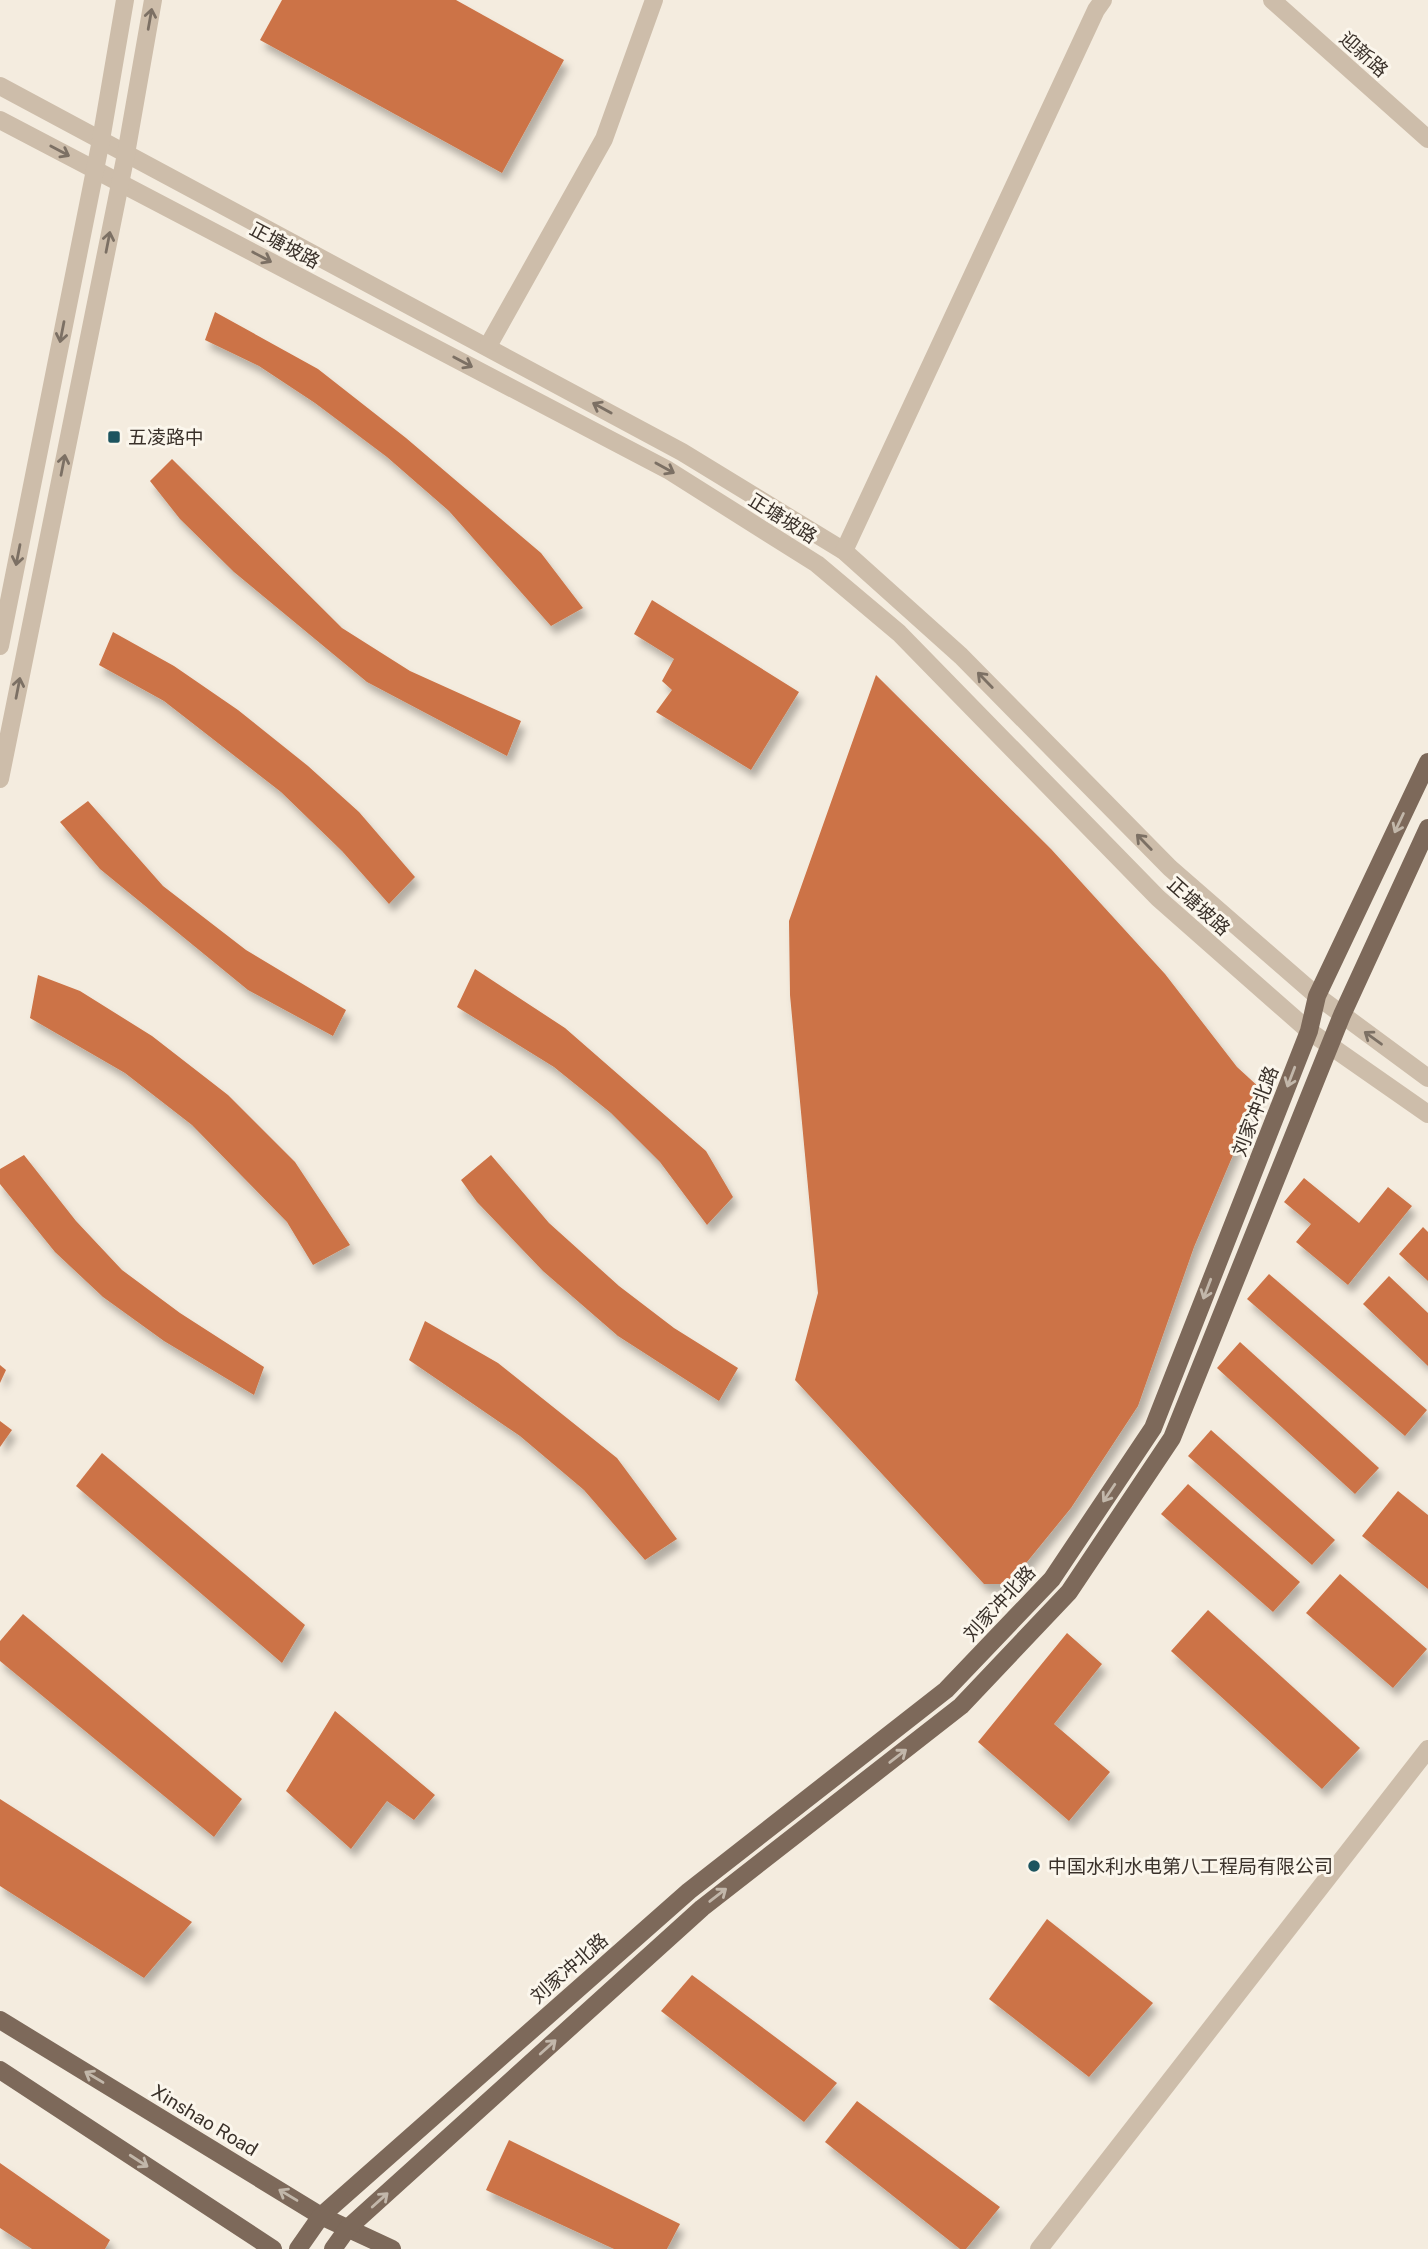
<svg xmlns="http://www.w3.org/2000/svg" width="1428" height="2249" font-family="'Public Sans','Noto Sans SC',sans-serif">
<defs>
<filter id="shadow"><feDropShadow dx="4.5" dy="8" stdDeviation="3.5" flood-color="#0004"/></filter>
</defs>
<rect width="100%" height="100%" fill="#f4ecdf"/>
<g fill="#cc7346" filter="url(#shadow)">
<polygon points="282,0 456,0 564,60 502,173 260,40"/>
<polygon points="215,312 318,369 406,438 541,553 583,608 551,626 449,511 387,457 315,403 259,366 205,340"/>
<polygon points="172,459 342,628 410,671 521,721 507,756 367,682 234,572 180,519 150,481"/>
<polygon points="652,600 799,692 751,770 656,712 672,690 662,681 674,659 634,634"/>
<polygon points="113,632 174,666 238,710 308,766 359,812 415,877 389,904 342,851 281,792 164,701 99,665"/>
<polygon points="876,675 1051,849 1165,974 1237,1067 1261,1089 1194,1247 1138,1406 1071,1508 1009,1584 984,1584 795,1380 818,1293 790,995 789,921"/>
<polygon points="88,801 163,886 246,950 346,1010 333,1036 248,990 100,869 60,822"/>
<polygon points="475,969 565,1028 706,1151 733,1197 707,1225 660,1162 611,1113 554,1067 457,1007"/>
<polygon points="38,975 80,991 152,1036 228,1095 295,1162 350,1245 313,1265 287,1222 192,1125 125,1073 30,1018"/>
<polygon points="24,1155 76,1221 122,1270 180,1313 264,1367 254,1395 164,1341 103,1297 55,1252 0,1184 0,1169"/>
<polygon points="491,1155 549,1223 619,1286 674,1328 738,1368 719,1401 618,1336 543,1271 477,1202 461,1180"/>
<polygon points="1304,1178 1359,1223 1388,1187 1412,1206 1348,1285 1296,1242 1311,1224 1284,1202"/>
<polygon points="1423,1227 1428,1232 1428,1281 1399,1254"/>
<polygon points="1269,1274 1427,1410 1405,1436 1247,1299"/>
<polygon points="1389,1276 1428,1313 1428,1366 1363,1304"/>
<polygon points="425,1321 498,1363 617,1458 677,1539 645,1560 584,1490 520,1436 409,1360"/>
<polygon points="1240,1342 1379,1468 1355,1494 1217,1368"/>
<polygon points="0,1365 6,1370 0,1383"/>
<polygon points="0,1421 12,1430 0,1447"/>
<polygon points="1211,1430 1335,1540 1312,1565 1188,1456"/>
<polygon points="102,1453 305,1625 282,1663 76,1486"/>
<polygon points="1188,1484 1300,1582 1273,1612 1161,1514"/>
<polygon points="1398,1491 1428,1515 1428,1589 1362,1536"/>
<polygon points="1340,1574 1427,1649 1393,1688 1306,1613"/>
<polygon points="1208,1610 1360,1748 1322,1789 1171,1651"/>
<polygon points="23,1614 242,1799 214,1837 0,1661 0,1641"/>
<polygon points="1067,1633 1102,1664 1054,1724 1110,1772 1069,1821 978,1742"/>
<polygon points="335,1711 435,1795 414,1820 387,1801 351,1849 286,1791"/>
<polygon points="0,1799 192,1922 144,1978 0,1886"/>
<polygon points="1047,1919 1153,2003 1089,2077 989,1999"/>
<polygon points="692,1975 837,2083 804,2122 661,2011"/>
<polygon points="857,2101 1000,2207 966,2249 960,2249 825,2142"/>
<polygon points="509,2140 680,2224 667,2249 614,2249 486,2190"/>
<polygon points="0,2163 110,2240 105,2249 32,2249 0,2228"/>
</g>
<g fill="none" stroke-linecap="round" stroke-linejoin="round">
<g stroke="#cdbdaa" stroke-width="18">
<polyline points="1272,0 1428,139"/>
<polyline points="0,86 682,452 844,551 961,656 1170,868 1317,996 1428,1078"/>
<polyline points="0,120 668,470 817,564 899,633 1158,898 1309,1031 1428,1114"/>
<polyline points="488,346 604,139 654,0"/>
<polyline points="844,551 1096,10 1103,0"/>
<polyline points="0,646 101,140 125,0"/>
<polyline points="0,779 126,154 153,0"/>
<polyline points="1039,2249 1428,1749"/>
</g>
<g stroke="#7d695a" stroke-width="18">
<polyline points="0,2020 321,2216 392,2249"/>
<polyline points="0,2070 273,2249"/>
<polyline points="298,2249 321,2216 689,1891 946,1690 1052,1579 1153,1428 1309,1031 1317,996 1428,762"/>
<polyline points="333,2249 348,2228 702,1908 961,1706 1069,1592 1172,1438 1342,1015 1428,828"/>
</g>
</g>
<defs><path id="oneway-shaft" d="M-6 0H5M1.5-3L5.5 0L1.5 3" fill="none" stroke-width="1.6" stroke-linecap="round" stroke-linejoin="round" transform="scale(1.75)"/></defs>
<g stroke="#7c7064">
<use href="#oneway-shaft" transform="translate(150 19) rotate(-80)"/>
<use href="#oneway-shaft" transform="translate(60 151) rotate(28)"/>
<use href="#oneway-shaft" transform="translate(108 242) rotate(-79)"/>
<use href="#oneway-shaft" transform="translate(262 257) rotate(28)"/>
<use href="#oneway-shaft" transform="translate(62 332) rotate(101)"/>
<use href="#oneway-shaft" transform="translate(463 362) rotate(28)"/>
<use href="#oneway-shaft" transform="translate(602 408) rotate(-151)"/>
<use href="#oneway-shaft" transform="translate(63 465) rotate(-79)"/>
<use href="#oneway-shaft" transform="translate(665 468) rotate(29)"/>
<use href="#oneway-shaft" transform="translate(18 555) rotate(101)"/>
<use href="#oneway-shaft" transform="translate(985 680) rotate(-134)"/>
<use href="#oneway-shaft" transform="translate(18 688) rotate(-79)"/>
<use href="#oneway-shaft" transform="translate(1144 842) rotate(-134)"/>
<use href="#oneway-shaft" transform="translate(1373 1038) rotate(-144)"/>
</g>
<g stroke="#c2b7aa">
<use href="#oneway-shaft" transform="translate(1399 823) rotate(115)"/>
<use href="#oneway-shaft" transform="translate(1291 1077) rotate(111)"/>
<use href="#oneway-shaft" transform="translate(1207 1289) rotate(111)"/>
<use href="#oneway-shaft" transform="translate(1109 1493) rotate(124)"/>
<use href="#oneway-shaft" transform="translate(898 1756) rotate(-38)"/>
<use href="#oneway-shaft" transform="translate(718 1895) rotate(-38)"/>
<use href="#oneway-shaft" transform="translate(548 2047) rotate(-42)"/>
<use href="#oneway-shaft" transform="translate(94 2077) rotate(-149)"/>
<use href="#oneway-shaft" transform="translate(139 2161) rotate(33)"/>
<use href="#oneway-shaft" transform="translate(288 2195) rotate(-149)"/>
<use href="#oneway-shaft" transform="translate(380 2200) rotate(-42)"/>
</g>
<g fill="#1d545f" stroke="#fbf6ec" stroke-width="2.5">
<rect x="107" y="430" width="14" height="14" rx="3.5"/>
<circle cx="1034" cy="1866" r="7"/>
</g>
<g text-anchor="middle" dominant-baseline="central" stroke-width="6" stroke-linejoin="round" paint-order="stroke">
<g font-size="19" fill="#3a312a" stroke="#fbf6ec">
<text transform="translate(1364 54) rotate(42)">迎新路</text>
<text transform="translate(285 245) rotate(28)">正塘坡路</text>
<text transform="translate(783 518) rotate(32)">正塘坡路</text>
<text transform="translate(1199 906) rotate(42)">正塘坡路</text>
<text transform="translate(1255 1111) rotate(-69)">刘家冲北路</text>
<text transform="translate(999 1603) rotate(-47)">刘家冲北路</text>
<text transform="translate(569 1968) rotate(-41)">刘家冲北路</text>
<text transform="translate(205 2120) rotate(31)">Xinshao Road</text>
</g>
<g font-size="19" fill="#3a312a" stroke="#fbf6ec" text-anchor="start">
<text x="128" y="437">五凌路中</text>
<text x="1048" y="1866">中国水利水电第八工程局有限公司</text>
</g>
</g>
</svg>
